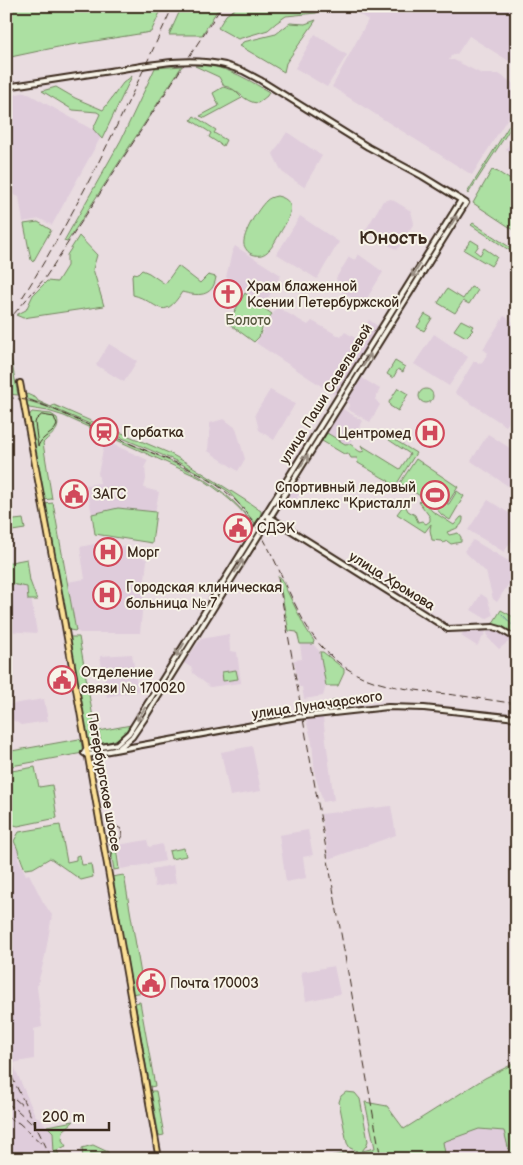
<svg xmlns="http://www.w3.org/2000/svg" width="523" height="1165" font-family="'Balsamiq Sans',sans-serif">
<rect width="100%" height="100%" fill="#e9dce0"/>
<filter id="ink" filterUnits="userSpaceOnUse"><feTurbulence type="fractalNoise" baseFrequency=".02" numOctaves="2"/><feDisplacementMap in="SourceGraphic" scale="10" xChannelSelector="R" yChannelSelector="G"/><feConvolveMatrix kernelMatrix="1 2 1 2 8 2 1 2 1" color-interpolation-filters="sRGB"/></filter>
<g filter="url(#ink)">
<g fill="#dfccdb">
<polygon points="347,6 517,6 517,66 469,36 457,54 451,56 449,60 454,60 482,74 499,74 517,86 517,94 513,103 514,108 472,175 332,87 368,20"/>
<polygon points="315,34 347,55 327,87 295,68"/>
<polygon points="25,92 102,135 52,225 40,219 23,222 19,197 7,192 6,97"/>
<polygon points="287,132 322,156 304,187 282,172 273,154"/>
<polygon points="517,132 517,156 506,149"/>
<polygon points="391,199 411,211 414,223 397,250 365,231 383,201"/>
<polygon points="300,216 339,242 317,279 277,254"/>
<polygon points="235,246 281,275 267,300 260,302 226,277 232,252"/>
<polygon points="358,254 383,272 363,305 339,290 336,278 349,257 355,260"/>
<polygon points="277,307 308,325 312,321 341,337 345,332 357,339 369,320 378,326 335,395 256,343"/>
<polygon points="504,316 517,324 517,418 511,419 506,426 455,393 474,361 481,364 488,353 483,349"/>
<polygon points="434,334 468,357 449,386 414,364"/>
<polygon points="109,344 137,361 124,382 96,365"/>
<polygon points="362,378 380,389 375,399 380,405 370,422 347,409 350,404 347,402"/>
<polygon points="270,390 295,404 274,440 259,430 255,414"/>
<polygon points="341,408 363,421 348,446 326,432"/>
<polygon points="224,419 236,428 245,459 238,471 208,451 210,423"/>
<polygon points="488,434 516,452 512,459 514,462 512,465 517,468 517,472 508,486 471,461"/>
<polygon points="105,441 148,460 145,466 146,479 144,488 159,492 155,512 118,508 92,514 86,485 100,483 98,473"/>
<polygon points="293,483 303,488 295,501 286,495"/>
<polygon points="488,500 517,518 517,533 504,552 468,530"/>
<polygon points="473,540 517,566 517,571 497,602 493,599 486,572 464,551"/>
<polygon points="99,543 127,547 147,560 140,633 80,633 76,631 67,582 85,579 80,547"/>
<polygon points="6,584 29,586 37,633 6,631"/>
<polygon points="481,594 487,598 493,615 486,619 471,610"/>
<polygon points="484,628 486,632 477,646 461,636 464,631"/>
<polygon points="495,628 512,639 499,649 488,638 487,632"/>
<polygon points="229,634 230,651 237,652 241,683 210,687 193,673 192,668 184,663 201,639"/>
<polygon points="300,644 313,644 320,652 326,686 323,696 304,699 302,687 299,687 294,660 302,659"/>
<polygon points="132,654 138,691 107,697 100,656"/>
<polygon points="44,699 48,721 21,725 6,716 6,705"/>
<polygon points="323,718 334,800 323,802 315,775 312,742 306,720"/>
<polygon points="252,746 261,791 230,796 221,752"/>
<polygon points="391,806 396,835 329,859 321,814"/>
<polygon points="6,830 20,854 17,856 26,875 29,874 43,902 52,915 45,956 37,987 42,1027 34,1029 34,1059 17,1062 13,1064 35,1115 53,1132 54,1153 58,1154 61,1159 22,1159 6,1147"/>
<polygon points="308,830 313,855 303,857 306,878 286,882 279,835"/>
<polygon points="147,840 149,847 162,844 165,861 121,869 118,845"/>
<polygon points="173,865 176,883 155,887 152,869"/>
<polygon points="334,966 340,994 306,1001 301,972"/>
<polygon points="515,1107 517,1159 338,1159 382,1150"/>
</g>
<g fill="#ace0a2" stroke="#748560">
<polygon points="6,6 163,6 151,32 58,47 6,58"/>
<polygon points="182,6 220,6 202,35 169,35"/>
<polygon points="239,6 331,6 316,13 286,16 276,23 268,30 238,39 218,28 226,15"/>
<polygon points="316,20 286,63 284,72 240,46 243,42 276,34 290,23 305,24"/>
<polygon points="182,66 67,242 64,241 121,140 155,68"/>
<path d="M195 66C222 63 247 79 269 92L267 96 258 103C244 103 238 88 224 86L219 77Z"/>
<polygon points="132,76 102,139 93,129 100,114 97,112 73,110 42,91 56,87 75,98 103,110 123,83"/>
<polygon points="223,87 234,90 242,98 205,118 200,116 219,106 213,93"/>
<polygon points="517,113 517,118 468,194 467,193"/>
<polygon points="194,116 216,130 214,133 226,140 223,146 209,137 211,133 191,120"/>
<polygon points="492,170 498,172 517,184 517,232 473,203"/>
<path d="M277 196C301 201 287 221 280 233 274 243 268 258 255 255 249 254 246 250 244 245 242 234 258 209 266 201 269 198 272 197 277 196Z"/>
<polygon points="455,213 456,215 390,321 388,320"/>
<polygon points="38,222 51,230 33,262 31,260 24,224"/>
<polygon points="473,223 514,250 512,252 471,225"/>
<polygon points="79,236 97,255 93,269 104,306 23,318 16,315 26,310 33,295 47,281 57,282 67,266 67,255"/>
<polygon points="471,240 479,245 475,251 480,255 484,248 497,257 491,266 464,250"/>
<path d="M178 266 200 283 208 275 216 277C213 298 197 296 182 292 162 324 158 301 133 295L132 275 134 273 138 274 142 270 149 273 165 284Z"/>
<polygon points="471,287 478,290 469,304 463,301 455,313 438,303 447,289 463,299"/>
<polygon points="245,293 251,298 252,304 265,306 265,309 272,314 263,325 259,337 254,342 228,323"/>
<polygon points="425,314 432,318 424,331 417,327"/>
<polygon points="461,320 473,326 471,329 473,330 466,337 454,330"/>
<polygon points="382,329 384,330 343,395 341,396"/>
<polygon points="6,333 18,395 6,394"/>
<polygon points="395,361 405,367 403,372 398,369 393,378 387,374"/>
<polygon points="398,388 408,394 398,411 390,406 389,402"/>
<circle cx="426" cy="396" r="7"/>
<polygon points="27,394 36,398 38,401 51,407 54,405 116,432 122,433 169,453 187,463 248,502 261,511 261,516 255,523 229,492 206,477 176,461 48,406 25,398 24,396"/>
<path d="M25 400C55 408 83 423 110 435 163 459 221 476 254 526L250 533C250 530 250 525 249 521 243 508 211 484 198 477L64 416 48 411 29 408 27 406Z"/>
<polygon points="336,405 271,511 269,512"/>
<path d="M32 412 51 414 57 418C61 431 51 434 43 443L52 499 43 500 29 416Z"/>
<path d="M327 433 345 444C352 442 355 450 361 452L364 451 361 445 400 469 410 454 389 440 390 437 416 453 396 485 388 482 389 481C379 476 369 469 358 463L357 458H351L348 453 344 454 322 441Z"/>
<polygon points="416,459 458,487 447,504 449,504 457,491 464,496 450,520 442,515 431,503 400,483"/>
<path d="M422 499 432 511 454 525 461 517H463C464 527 455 529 447 532L449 535 458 533 461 537V542L451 544 447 541 443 543 441 541 432 540 430 530 431 524 425 532 397 514 403 506 406 507 408 511 415 515 418 522 422 521 426 524 430 521V517L419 502Z"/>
<polygon points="53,503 76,631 69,630 68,622 66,621 44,504"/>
<polygon points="118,508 156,512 152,543 95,534 92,514"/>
<polygon points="23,519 25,529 6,532 6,521"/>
<polygon points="257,530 258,532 194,634 193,633"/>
<polygon points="27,559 30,581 37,600 28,600 27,587 6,583 6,563"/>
<polygon points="278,576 280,577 305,627 314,641 313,644 300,644 297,632 289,631"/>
<polygon points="501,610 517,619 517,637 493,623"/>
<polygon points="69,637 79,637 98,746 88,747"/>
<polygon points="189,640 191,641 148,711 146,710"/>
<polygon points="320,652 323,652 344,669 344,673 338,686 326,686"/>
<polygon points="236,670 238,679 223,681 222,672"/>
<polygon points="336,700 339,701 346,709 326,712 325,709 327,703"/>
<path d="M131 725C123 738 116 741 101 744L99 731Z"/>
<polygon points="79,739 81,741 83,753 6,767 6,752"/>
<polygon points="35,767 39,787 52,785 57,818 18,826 10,824 6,819 6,772"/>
<path d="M60 825 67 862 76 860V856L80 855 82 865 91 864 93 877 81 880 50 858 33 868 25 869C20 859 19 850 14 841L19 832Z"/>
<polygon points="114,833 119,869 114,870 108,834"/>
<polygon points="184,848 186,856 171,859 169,851"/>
<polygon points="124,875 144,992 132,994 111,877"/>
<polygon points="140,1002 155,1086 150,1087 135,1003"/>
<polygon points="517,1062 517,1159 511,1159 504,1131 479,1129 443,1142 446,1159 332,1159 332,1156 357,1151 350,1148 347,1143 339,1102 341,1096 346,1092 355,1093 360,1099 368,1141 366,1146 362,1151 375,1148 365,1102 387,1106 404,1129 485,1078"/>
<polygon points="151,1091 156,1091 164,1135 159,1136"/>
<polygon points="74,1121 63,1131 62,1140 66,1146 57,1150 61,1159 58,1154 54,1153 53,1132 47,1126"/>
<polygon points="93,1145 108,1152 110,1159 83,1159 82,1148"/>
</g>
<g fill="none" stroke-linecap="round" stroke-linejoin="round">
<polyline stroke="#688495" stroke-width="1" points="502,614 517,630"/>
<defs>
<g id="secondary">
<polyline points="6,87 110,71"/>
<polyline points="461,200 129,733 117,744 86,750 84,753 87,755 297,717 388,707 424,708 517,718"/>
<polyline points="268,516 448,629 493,627 500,629 517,639"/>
<polyline points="118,749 132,737 145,718 466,203 422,176 368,147 260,80 243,71 225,65"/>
</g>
<polyline id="primary" points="20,383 62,609 159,1159"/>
</defs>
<use href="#secondary" stroke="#3b2a1e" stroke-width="8"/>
<use href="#primary" stroke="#3b2a1e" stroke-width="8"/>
<use href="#secondary" stroke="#f7f3e8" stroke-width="4"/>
<use href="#primary" stroke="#fbdf96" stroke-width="4.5"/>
<g stroke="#3b2a1e" stroke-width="1">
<path d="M42 415 54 417 57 425C53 435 43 435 38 446L35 423 36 420Z"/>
<polyline points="107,842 109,829 116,826 121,829 122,836 113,849 111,860"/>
</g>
<g stroke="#3b2a1e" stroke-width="1" stroke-dasharray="8 4" stroke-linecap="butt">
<path d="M22 298C81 205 127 106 173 6"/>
<polyline points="6,323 45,278 222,6"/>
<path d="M6 397 32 401 48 407C78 420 108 434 138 447 171 461 207 473 234 499 261 525 275 562 291 596 300 614 308 632 322 647 355 684 392 687 438 693 464 696 491 700 517 704"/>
<polyline points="278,578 381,1159"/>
<polyline points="6,959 8,993 6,1002"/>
<polyline points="6,1065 52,1159"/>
<polyline points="6,1091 23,1106"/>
<polyline points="6,1103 16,1109 31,1123"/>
<polyline points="6,1117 19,1123 42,1144"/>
</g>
<defs>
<path id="secondary-bridge" d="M110 71C149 65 186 56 225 65"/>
</defs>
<use href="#secondary-bridge" stroke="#3b2a1e" stroke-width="8" stroke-linecap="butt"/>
<use href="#secondary-bridge" stroke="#f7f3e8" stroke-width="4"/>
</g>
<defs><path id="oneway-shaft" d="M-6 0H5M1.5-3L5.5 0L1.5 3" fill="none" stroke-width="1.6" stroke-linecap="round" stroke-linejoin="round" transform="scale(1.25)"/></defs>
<g stroke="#998e83">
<use href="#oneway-shaft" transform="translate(453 222) rotate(-58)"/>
<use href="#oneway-shaft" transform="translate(416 271) rotate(122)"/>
<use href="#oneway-shaft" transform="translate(367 360) rotate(-58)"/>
<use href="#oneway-shaft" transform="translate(304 461) rotate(-58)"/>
<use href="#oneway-shaft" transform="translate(239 566) rotate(-58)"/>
<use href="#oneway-shaft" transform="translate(180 650) rotate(122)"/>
<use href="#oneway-shaft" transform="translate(141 714) rotate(122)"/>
</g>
</g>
<defs>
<symbol id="church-ring" viewBox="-11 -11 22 22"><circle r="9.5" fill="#f7f3e8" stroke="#d1495b" stroke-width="1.5"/><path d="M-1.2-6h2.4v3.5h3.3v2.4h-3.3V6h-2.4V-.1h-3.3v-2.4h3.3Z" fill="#d1495b"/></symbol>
<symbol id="station-ring" viewBox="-11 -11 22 22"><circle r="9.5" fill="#f7f3e8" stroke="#d1495b" stroke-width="1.5"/><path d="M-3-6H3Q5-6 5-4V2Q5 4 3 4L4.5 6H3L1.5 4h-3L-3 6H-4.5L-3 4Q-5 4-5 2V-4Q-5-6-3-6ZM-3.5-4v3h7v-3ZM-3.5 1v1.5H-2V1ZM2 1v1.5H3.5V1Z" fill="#d1495b"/></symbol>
<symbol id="hospital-ring" viewBox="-11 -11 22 22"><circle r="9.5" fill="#f7f3e8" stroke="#d1495b" stroke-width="1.5"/><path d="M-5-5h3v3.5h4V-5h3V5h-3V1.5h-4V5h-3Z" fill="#d1495b"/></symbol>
<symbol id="civic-ring" viewBox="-11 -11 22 22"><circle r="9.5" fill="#f7f3e8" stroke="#d1495b" stroke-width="1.5"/><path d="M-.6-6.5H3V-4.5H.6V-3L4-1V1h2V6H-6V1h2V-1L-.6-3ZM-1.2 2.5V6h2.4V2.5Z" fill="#d1495b"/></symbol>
<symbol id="stadium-ring" viewBox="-11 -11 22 22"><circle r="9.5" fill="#f7f3e8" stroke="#d1495b" stroke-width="1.5"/><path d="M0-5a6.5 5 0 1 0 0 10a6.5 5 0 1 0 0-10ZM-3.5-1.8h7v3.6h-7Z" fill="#d1495b"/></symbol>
</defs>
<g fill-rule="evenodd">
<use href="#church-ring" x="212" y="278" width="32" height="32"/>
<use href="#station-ring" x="88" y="416" width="32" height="32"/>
<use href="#hospital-ring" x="414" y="417" width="32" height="32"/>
<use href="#civic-ring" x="58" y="478" width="32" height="32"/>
<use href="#stadium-ring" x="419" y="479" width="32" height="32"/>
<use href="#civic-ring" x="222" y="512" width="32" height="32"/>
<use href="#hospital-ring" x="92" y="536" width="32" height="32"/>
<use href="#hospital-ring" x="91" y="579" width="32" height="32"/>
<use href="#civic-ring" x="46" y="664" width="32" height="32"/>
<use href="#civic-ring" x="135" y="967" width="32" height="32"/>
</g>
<g text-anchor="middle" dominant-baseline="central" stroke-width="4" stroke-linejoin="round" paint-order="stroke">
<g font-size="14" fill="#3b2a1e" stroke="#f7f3e8" text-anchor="start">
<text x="247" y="286">Храм блаженной<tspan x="247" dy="16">Ксении Петербуржской</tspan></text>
<text x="123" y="432">Горбатка</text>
<text x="411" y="433" text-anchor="end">Центромед</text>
<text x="416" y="487" text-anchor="end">Спортивный ледовый<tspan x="416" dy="16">комплекс "Кристалл"</tspan></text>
<text x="93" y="494">ЗАГС</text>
<text x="257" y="528">СДЭК</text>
<text x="127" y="552">Морг</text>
<text x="126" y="587">Городская клиническая<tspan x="126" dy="16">больница № 7</tspan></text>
<text x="81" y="672">Отделение<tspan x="81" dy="16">связи № 170020</tspan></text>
<text x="170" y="983">Почта 170003</text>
</g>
<g font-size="14" fill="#57583f" stroke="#f7f3e8">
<text x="248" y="320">Болото</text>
</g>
<g font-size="14" fill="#3b2a1e" stroke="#f7f3e8">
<text transform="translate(326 394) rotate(-58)">улица Паши Савельевой</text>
<text transform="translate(392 581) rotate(32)">улица Хромова</text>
<text transform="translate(317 705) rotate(-8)">улица Луначарского</text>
<text transform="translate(104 782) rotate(80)">Петербургское шоссе</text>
</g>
<g font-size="19" font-weight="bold" fill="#3b2a1e" stroke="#f7f3e8">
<text x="393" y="238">Юность</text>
</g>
</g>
<rect width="523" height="1165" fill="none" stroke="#f7f3e8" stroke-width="25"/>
<rect x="12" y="12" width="498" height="1140" fill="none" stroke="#3b2a1e" stroke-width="2" filter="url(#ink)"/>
<path d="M35 1122v8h74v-8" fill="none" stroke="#3b2a1e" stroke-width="2.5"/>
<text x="42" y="1122" font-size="15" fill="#3b2a1e" stroke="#f7f3e8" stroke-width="4" paint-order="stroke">200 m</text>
</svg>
